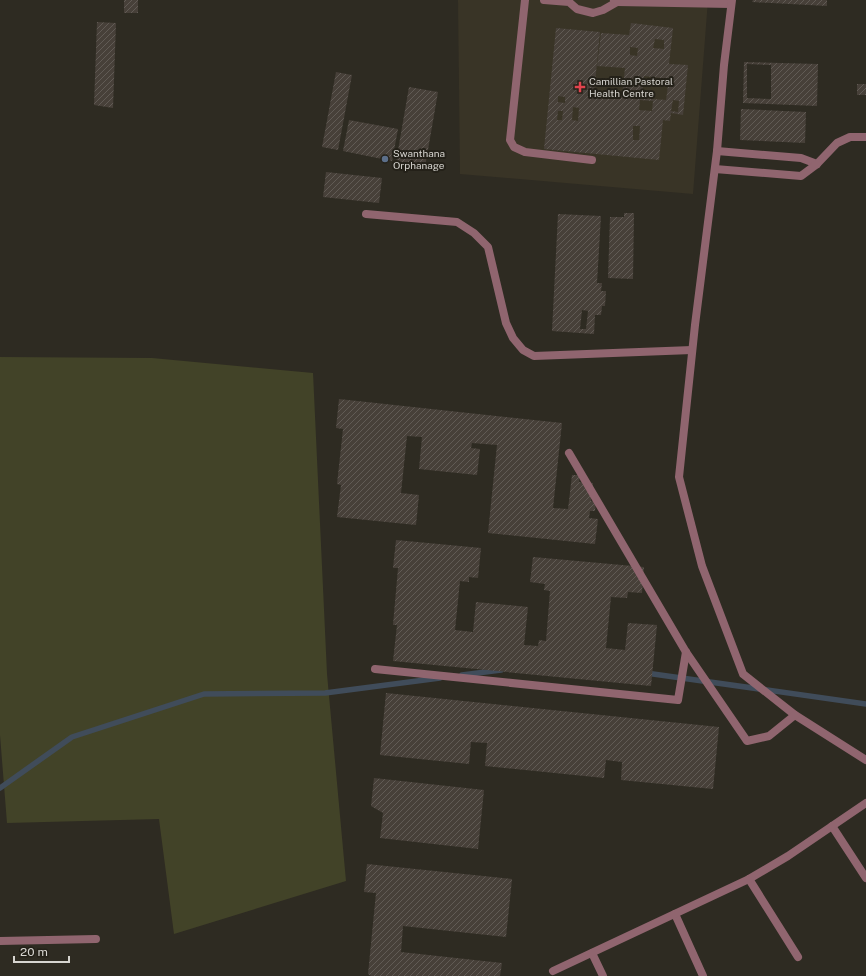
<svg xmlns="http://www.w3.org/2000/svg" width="866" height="976" font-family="'Public Sans',sans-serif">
<defs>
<pattern id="building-hatch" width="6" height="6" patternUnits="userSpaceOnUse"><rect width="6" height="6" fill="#474039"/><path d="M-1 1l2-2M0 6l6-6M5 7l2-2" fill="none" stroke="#615b55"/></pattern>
</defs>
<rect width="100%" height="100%" fill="#2e2b22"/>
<polygon fill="#393426" points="458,0 708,0 693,194 460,174"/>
<polygon fill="#424328" points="0,357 152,358 313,373 327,674 346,881 174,934 159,819 7,823 0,735"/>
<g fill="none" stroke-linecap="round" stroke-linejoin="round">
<g stroke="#404c5a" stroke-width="5.5">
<polyline points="646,673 866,704"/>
<polyline points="462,675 501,670"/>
<polyline points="0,788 72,737 204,694 325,693 440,678"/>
</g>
</g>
<g fill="url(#building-hatch)" fill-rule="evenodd">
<rect x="124" y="0" width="14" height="13"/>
<polygon points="753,0 827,0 827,6 752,2"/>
<polygon points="97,22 116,23 113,108 94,105"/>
<path d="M631 23 673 28 669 64 688 65 683 115 671 113 670 121 663 120 659 160 544 149 556 28 600 32 594 93 622 96 625 68 597 66 601 33 629 35ZM655 39 664 40V49L653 48ZM630 47 638 48 637 56 630 55ZM644 76 669 79 666 100 642 98ZM558 96 565 97V103L558 102ZM640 100 653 101 652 111 639 110ZM673 100 679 101 678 112 671 111ZM573 107 579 108 578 121 572 120ZM558 111H563L562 120H557ZM633 126H640L639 140H633Z"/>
<path d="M744 62 818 64 817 106 743 103ZM747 64 771 65V99L747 98Z"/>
<polygon points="336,72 352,75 338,150 322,147"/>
<rect x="857" y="84" width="9" height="11"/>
<polygon points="409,87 438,92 425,167 396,162"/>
<polygon points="741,109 806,112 805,143 740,140"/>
<polygon points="349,120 398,129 392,161 343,151"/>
<polygon points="326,172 382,178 379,203 323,197"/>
<polygon points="624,213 634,213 633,279 608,278 610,217 624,217"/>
<path d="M558 214 601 216 597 283H602L601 291H606L605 306H602L601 315H595L594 334 552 331ZM582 310 588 311 586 329H580Z"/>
<polygon points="339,399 562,423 553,508 568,509 572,475 580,475 579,482 593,483 591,501 596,502 595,511 590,511 589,518 598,519 595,544 488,533 497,445 472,443 471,448 480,449 477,475 419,469 422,437 407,436 401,493 419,495 416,525 337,517 341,485 337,484 343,429 336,428"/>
<polygon points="396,540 481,548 478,578 469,577 469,582 460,581 455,630 473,632 476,602 528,607 524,645 538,646 539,640 546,641 550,591 544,590 545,584 530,582 533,557 644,567 642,593 628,592 627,598 611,597 606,648 625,650 628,623 657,625 651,686 393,661 397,625 393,625 398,568 393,568"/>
<polygon points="386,693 719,727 713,789 621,780 622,762 606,760 604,778 485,766 487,743 471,742 469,764 380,755"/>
<polygon points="374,778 484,790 478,849 380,838 383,813 371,806"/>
<polygon points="367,864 512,879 506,937 403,926 401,952 502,963 500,976 371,976 368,974 376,893 364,892"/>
</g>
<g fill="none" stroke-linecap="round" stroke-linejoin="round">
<g stroke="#90656f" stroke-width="8">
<polyline points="525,0 510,140 514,147 525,152 592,160"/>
<polyline points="544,0 569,2 577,9 593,13 603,10 617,2"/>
<polyline points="614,0 617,2 731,4"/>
<polyline points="717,151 801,158 817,164"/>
<polyline points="715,169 801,176 817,164 837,143 850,137 866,137"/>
<polyline points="366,214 457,222 474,233 488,247 506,323 513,338 523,350 534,356 692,350"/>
</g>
<g stroke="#90656f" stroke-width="8">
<polyline points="732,0 724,65 717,151 695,325 679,477 702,566 743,674 795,715 866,760"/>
<polyline points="569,453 686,652 747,741 769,736 795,715"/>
<polyline points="375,669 678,700 686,652"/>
<polyline points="832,826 866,878"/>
<polyline points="749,879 798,957"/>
<polyline points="675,914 703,976"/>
<polyline points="0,941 96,939"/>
<polyline points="592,953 603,976"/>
<polyline points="553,971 749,879 788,856 866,803"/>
</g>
</g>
<path fill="#e0444e" stroke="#242119" stroke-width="1.5" d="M578 81h4v4h4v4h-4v4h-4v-4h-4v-4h4z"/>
<circle fill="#5c6f8a" stroke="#242119" stroke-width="1.5" cx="385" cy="159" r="4"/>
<g text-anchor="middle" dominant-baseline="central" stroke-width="4" stroke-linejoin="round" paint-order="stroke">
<g font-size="10" fill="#d7d5d0" stroke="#242119" text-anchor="start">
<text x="589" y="81">Camillian Pastoral<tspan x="589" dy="12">Health Centre</tspan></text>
<text x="393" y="153">Swanthana<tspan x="393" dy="12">Orphanage</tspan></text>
</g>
</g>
<path d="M14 956v6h55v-6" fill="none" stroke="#d7d5d0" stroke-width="2"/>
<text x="20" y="956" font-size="12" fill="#d7d5d0" stroke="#242119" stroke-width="3" paint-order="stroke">20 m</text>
</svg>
